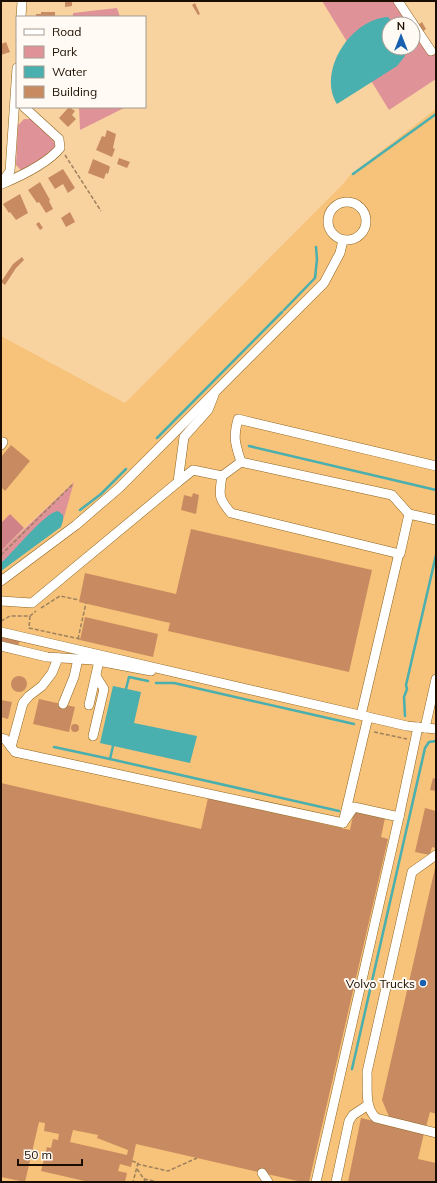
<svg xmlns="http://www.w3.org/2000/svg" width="437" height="1183" font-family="Mulish,sans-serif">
<rect width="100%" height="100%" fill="#f9d39f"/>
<polygon fill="#f7c279" points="436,109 436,1182 1,1182 1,570 73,483 24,528 10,515 1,523 1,336 125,403 344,183 350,175"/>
<g fill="#df9399" fill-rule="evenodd">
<path d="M322 1H398L436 56V79L389 110ZM389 24H413V48H389Z"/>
<polygon points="117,8 120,17 73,17 73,13"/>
<polygon points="79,107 126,107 80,130"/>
<path d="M24 119H32C41 127 52 135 56 146L55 150 25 169 21 170 16 165 18 125Z"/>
<polygon points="74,482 62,524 1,570 1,551"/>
</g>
<polygon fill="#cf8389" points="10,514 24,528 1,551 1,523"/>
<g fill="#49afaf">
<path d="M388 17 394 24H389V48H406L405 56 397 66 337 104C317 71 351 19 388 17Z"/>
<path d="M58 511 63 515V520L61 527 1 571V563C13 553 45 512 58 511Z"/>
<polygon points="113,686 141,692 134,723 197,736 190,763 100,743"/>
</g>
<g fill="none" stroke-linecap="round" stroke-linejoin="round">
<g stroke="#49afaf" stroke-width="2.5">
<polyline points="353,174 436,114"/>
<polyline points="284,310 315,278 317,259 316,247"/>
<polyline points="157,438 282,312"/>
<polyline points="249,446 436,490"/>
<polyline points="80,510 101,494 126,469"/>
<polyline points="156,683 174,683 354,724"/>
<polyline points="126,689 129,677 148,681"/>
<polyline points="405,716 404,697 407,689 406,685 436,555"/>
<polyline points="113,746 110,759 339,811"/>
<polyline points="54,747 110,759"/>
<polyline points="352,1069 425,748 429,742 436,741"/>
</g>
</g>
<g fill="#c88b61" fill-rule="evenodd">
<polygon points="65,1 72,1 72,6 65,7"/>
<polygon points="195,3 200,14 198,15 192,5"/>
<polygon points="41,12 55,12 55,17 36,17 36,14 41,14"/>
<polygon points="422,22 426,29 422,32 418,25"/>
<polygon points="6,42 10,52 1,55 1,44"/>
<polygon points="69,107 75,111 72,115 76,119 68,127 59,118"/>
<polygon points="107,130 116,134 113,148 115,149 112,157 96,150 102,136 105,137"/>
<polygon points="119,158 130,162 127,168 117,164"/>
<polygon points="93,159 109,166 110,167 108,174 106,173 104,179 88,173"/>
<polygon points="63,169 75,188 68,193 63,184 55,189 48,178"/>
<polygon points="40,182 50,200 49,201 53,209 46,213 39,202 37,203 28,190"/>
<polygon points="20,194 28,213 16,220 10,212 9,213 3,204"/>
<polygon points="70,212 75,222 66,227 61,218"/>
<polygon points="39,222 43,228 40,230 36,224"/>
<polygon points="22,257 24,260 16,268 5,285 1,282 13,264"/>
<polygon points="11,445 30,461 5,491 1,487 1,457"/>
<polygon points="193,493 199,495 196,514 181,510 184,495 192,497"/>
<polygon points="191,529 372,570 349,672 168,631 170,623 79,602 85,573 176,594"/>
<polygon points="85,617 158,634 153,657 80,640"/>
<polygon points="1,635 20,639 18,647 1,643"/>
<circle cx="19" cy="684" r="8"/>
<polygon points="39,699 75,707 69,732 33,724"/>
<polygon points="1,700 12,702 8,719 1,717"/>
<circle cx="75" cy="728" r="4"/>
<polygon points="433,778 436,779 436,791 430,790"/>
<path d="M1 783 201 829 208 798 350 830 354 811 385 818 381 837 388 839 309 1182H302L136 1144 131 1167 120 1164 118 1171 127 1173 125 1182H89L41 1171 47 1147 51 1148 53 1139 58 1140 59 1134 44 1131 45 1123 39 1122 25 1182 1 1177ZM73 1130 98 1135 97 1138 128 1150 127 1155 70 1142Z"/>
<polygon points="425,808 436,811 436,843 435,848 432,847 430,855 415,852"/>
<polygon points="435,868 436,1114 430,1112 426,1127 390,1119 382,1100"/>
<polygon points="361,1118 424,1133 418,1159 436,1163 436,1182 348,1182"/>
</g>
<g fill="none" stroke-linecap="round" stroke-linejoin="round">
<defs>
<g id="minor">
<polyline points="398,1 413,24"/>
<polyline points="21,17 22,1"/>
<polyline points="413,24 431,51"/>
<polyline points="1,184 10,171 17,68"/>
<path d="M2 184C21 176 47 164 60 148L59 139 24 107"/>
<circle cx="347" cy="221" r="19"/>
<polyline points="1,445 3,442"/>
<path d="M241 462C235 443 233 438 238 419L436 466"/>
<path d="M178 482 193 470 222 476C219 495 218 498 231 513L400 554 409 514 392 495 241 462 222 476"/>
<polyline points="409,514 436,520"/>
<polyline points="1,581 76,525 119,488 324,283 340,253 343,240"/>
<polyline points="1,601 32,603 178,482 184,437 208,410 214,395"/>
<polyline points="1,632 407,726 436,729"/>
<polyline points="1,646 47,657 93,660 151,671"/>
<polyline points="63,704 74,677 78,659"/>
<polyline points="89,705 99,661"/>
<polyline points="361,715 399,553"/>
<polyline points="425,728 436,679"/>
<polyline points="93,736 104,689 96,676"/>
<polyline points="1,738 5,739 15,752 343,823"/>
<polyline points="11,747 23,703 29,696 42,686 52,673 58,658"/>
<polyline points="399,817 418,727"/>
<path d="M436 855 412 872 367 1072C368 1088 364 1107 376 1118L436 1133"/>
<polyline points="262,1173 268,1182"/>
<polyline points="316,1182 399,817 354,807 343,823 368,717"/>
<polyline points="336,1182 349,1121 353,1115 368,1105"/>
</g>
</defs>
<use href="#minor" stroke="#8f641f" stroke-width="10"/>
<g stroke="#9d815d" stroke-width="1.5" stroke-dasharray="4 2" stroke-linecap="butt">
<polyline points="65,155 101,211"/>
<polyline points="1,555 72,485"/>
<polyline points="41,608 60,596 79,600"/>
<polyline points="30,616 29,628 80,639"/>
<polyline points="1,621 10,616 30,616 36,611"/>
<polyline points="78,639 86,603"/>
<polyline points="374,732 407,739"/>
<polyline points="132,1161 138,1163 133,1182"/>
<polyline points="137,1164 168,1171 197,1158"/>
<polyline points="137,1169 146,1182"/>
<polyline points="144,1179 158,1182"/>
</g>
<use href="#minor" stroke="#fff" stroke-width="9"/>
</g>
<circle fill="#1860b0" stroke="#fffaf3" stroke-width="1.5" cx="423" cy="983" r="4"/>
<g text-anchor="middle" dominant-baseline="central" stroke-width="4" stroke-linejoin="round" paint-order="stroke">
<g font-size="12" fill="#1b0e00" stroke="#fffaf3" text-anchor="end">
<text x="415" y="983">Volvo Trucks</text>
</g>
</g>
<rect width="437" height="1183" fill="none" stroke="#1b0e00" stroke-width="4"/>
<rect x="16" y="16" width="130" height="92" fill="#fffaf3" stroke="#a49c92"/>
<rect x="24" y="29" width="20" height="6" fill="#ffffff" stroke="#a49c92"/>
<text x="52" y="36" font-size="12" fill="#1b0e00">Road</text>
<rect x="24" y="46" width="20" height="12" fill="#df9399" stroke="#a49c92"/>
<text x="52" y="56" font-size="12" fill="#1b0e00">Park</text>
<rect x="24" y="66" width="20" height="12" fill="#49afaf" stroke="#a49c92"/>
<text x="52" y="76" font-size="12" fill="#1b0e00">Water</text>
<rect x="24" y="86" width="20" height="12" fill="#c88b61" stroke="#a49c92"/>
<text x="52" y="96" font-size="12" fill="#1b0e00">Building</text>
<g transform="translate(401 36)"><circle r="19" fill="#fffaf3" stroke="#a49c92"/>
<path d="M0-3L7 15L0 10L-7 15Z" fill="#1860b0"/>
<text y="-6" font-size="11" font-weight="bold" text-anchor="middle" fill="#1b0e00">N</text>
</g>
<path d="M18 1159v6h64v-6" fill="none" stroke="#1b0e00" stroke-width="2"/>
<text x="24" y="1159" font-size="12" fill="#1b0e00" stroke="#fffaf3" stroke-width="3" paint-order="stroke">50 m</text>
</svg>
